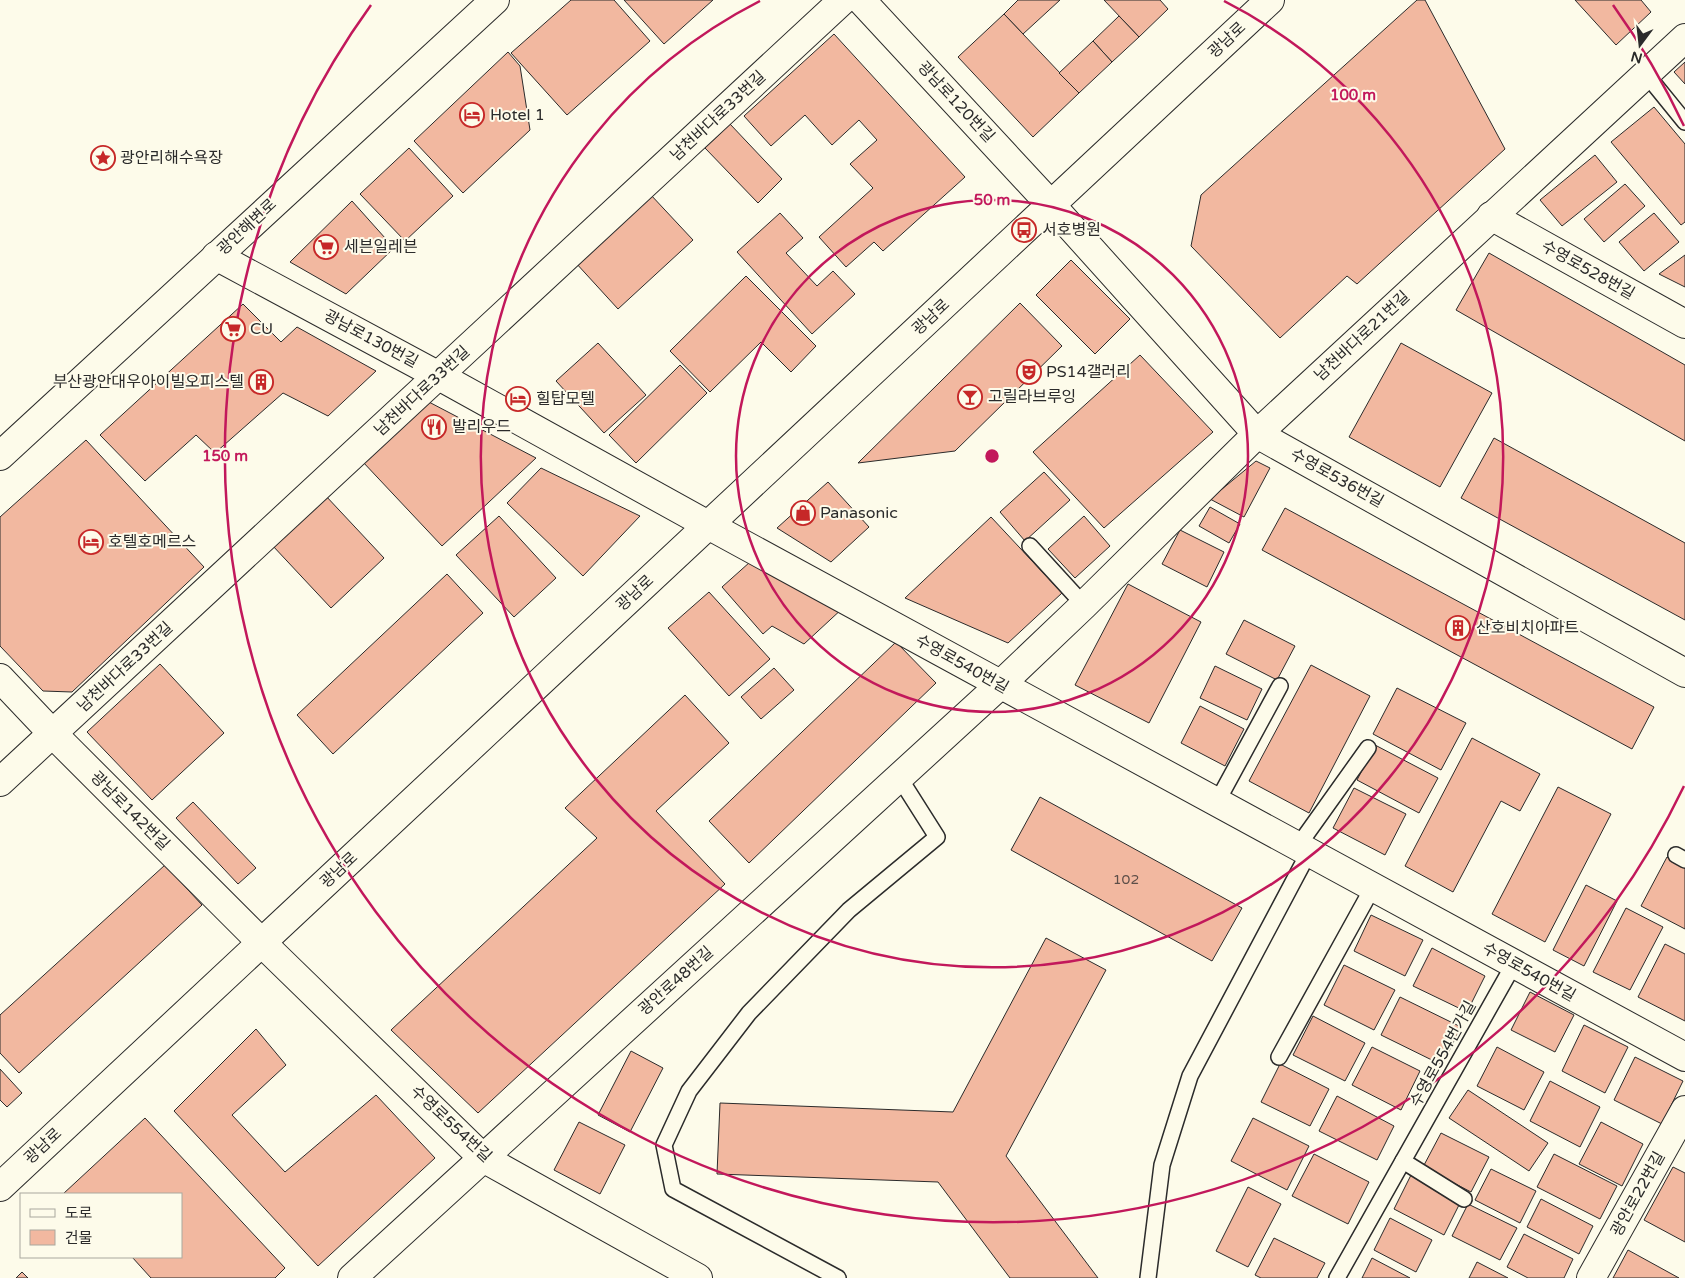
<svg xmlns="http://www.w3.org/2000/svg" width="1685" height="1278" font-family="'Varela Round','Noto Sans KR',sans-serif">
<rect width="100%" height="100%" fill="#fdfbea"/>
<g fill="#f2b8a0" stroke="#2b2b2b">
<polygon points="571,0 614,0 650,41 567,115 511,53"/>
<polygon points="624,0 713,0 664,44"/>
<polygon points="1018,0 1060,0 1023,34 1004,14"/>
<polygon points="1104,0 1160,0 1168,9 1139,37"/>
<polygon points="1417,0 1425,0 1505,149 1357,284 1347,276 1280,338 1191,246 1201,195"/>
<polygon points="1575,0 1641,0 1651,12 1616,45"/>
<polygon points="1004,14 1079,93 1033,137 958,57"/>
<polygon points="1119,16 1139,37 1112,62 1093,41"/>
<polygon points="834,34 965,177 883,251 874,242 846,267 819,237 873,188 850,164 877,140 859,120 832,145 805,115 771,146 744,116"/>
<polygon points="1093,41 1112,62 1079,93 1059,73"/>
<polygon points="508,52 520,66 530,130 463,193 414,141"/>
<polygon points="1685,62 1685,84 1674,72"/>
<polygon points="1654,107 1685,144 1685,222 1681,225 1611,142"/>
<polygon points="730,124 782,179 758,203 705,148"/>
<polygon points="409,148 453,196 405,241 360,194"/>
<polygon points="1595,155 1617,182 1562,226 1540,200"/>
<polygon points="1625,184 1645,206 1604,242 1584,219"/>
<polygon points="650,194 693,240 618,309 575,262"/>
<polygon points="352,201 394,248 346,294 290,262"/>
<polygon points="780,213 803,238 786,253 817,286 833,271 855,294 812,334 737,252"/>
<polygon points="1654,213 1679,242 1644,271 1619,242"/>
<polygon points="1489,253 1685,365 1685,441 1456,310"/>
<polygon points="1685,255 1685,287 1659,274"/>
<polygon points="1071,260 1130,319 1095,354 1036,295"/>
<polygon points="746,276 816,346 791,372 761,342 710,392 670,351"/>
<polygon points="1020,303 1062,346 955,451 858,463"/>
<polygon points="243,304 281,342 297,327 376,371 328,416 283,393 215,453 196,435 145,481 100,435"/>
<polygon points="598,343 646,395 604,433 556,381"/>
<polygon points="1401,343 1492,393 1440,487 1349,437"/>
<polygon points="1140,355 1213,432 1104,528 1033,452"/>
<polygon points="680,365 707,393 636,463 609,435"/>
<polygon points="427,401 536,458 442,546 362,461"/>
<polygon points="1494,438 1685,543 1685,620 1461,498"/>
<polygon points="86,440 204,567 72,692 43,691 0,646 0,517"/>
<polygon points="1256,461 1270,468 1244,517 1210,499"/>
<polygon points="541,468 640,516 583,576 507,503"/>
<polygon points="1044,472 1070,500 1025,541 1000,512"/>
<polygon points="828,482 869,527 831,562 777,528"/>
<polygon points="325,495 384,558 331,608 272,545"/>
<polygon points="1210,507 1240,524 1229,543 1199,526"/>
<polygon points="1285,508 1654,707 1632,749 1262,550"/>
<polygon points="499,516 556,578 514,617 456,555"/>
<polygon points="1084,516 1110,546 1075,578 1048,549"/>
<polygon points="991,517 1062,593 1008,643 905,598"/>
<polygon points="1180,530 1224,552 1207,587 1162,564"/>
<polygon points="750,562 844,607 804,644 772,626 763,634 722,587"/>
<polygon points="447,574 483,613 333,754 297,715"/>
<polygon points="1128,584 1201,622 1149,723 1075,685"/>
<polygon points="709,592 770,659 729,696 668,628"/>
<polygon points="1244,620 1295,646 1277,680 1226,654"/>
<polygon points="896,642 936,683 749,863 709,821"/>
<polygon points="160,664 224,733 152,800 87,732"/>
<polygon points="1311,665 1370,696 1309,813 1249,781"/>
<polygon points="1215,666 1262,689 1247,720 1200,698"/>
<polygon points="774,668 794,690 761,719 741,697"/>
<polygon points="1397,688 1466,723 1441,770 1373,734"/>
<polygon points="685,695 729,743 656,811 725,884 478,1113 391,1030 597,838 565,808"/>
<polygon points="1200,706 1244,729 1225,766 1181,743"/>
<polygon points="1472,738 1540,774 1520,811 1501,801 1453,892 1405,866"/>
<polygon points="1375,745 1438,778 1419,813 1357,780"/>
<polygon points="1558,787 1611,814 1545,942 1492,914"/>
<polygon points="1354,788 1406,814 1385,855 1333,828"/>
<polygon points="1040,797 1242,908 1212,961 1011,850"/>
<polygon points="193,802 256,868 238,884 176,818"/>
<polygon points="1667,857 1685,866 1685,929 1641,906"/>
<polygon points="165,865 202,905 19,1073 0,1053 0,1015"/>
<polygon points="1586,885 1617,901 1584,966 1553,950"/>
<polygon points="1626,908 1663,927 1630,990 1593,972"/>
<polygon points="1371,915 1423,940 1405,976 1354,951"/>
<polygon points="1046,938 1106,970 1006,1156 1098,1278 1010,1278 938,1182 717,1174 720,1103 953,1112"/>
<polygon points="1665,944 1685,954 1685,1021 1638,997"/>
<polygon points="1432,948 1485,976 1467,1012 1413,986"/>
<polygon points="1344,965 1395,990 1374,1030 1324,1005"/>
<polygon points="1530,992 1574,1015 1555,1052 1511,1030"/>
<polygon points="1400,997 1461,1027 1442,1065 1381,1035"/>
<polygon points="1313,1016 1365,1043 1345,1081 1293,1055"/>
<polygon points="1584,1025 1628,1047 1605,1093 1562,1071"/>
<polygon points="256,1029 286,1065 232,1115 285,1172 376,1095 435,1158 318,1266 174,1111"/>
<polygon points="1372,1047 1420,1071 1401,1110 1352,1085"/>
<polygon points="1497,1047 1544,1072 1524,1110 1477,1086"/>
<polygon points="631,1051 663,1068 630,1132 598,1115"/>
<polygon points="1635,1057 1683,1081 1662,1124 1614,1100"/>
<polygon points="1280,1064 1329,1089 1310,1126 1261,1102"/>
<polygon points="0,1069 22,1093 7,1107 0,1100"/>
<polygon points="1550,1081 1600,1107 1580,1147 1530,1121"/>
<polygon points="1468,1090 1548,1143 1529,1171 1449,1118"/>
<polygon points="1337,1096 1394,1126 1377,1160 1319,1131"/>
<polygon points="145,1118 285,1268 275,1278 151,1278 132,1257 181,1257 181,1194 63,1194"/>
<polygon points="1253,1118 1309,1146 1287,1190 1231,1161"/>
<polygon points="579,1122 625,1145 600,1194 554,1170"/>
<polygon points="1601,1122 1643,1144 1622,1186 1579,1164"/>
<polygon points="1441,1133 1489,1157 1471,1192 1423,1167"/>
<polygon points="1314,1154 1369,1182 1348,1224 1292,1196"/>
<polygon points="1554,1154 1617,1186 1600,1219 1537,1187"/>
<polygon points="1673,1167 1685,1173 1685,1242 1644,1220"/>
<polygon points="1491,1169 1536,1191 1520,1223 1475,1200"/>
<polygon points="1412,1173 1462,1199 1444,1235 1394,1209"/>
<polygon points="1248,1187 1281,1204 1248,1267 1216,1251"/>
<polygon points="1541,1199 1593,1226 1579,1254 1527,1227"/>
<polygon points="1468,1204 1517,1228 1500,1260 1452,1236"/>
<polygon points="1390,1218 1432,1240 1416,1272 1374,1250"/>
<polygon points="1524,1234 1573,1259 1564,1278 1528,1278 1507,1267"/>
<polygon points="1274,1238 1325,1263 1317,1278 1261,1278 1255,1275"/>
<polygon points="1628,1250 1679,1278 1613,1278"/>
<polygon points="1372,1258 1410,1278 1362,1278"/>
<polygon points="1477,1262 1508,1278 1469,1278"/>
<polygon points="22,1272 28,1278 16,1278"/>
</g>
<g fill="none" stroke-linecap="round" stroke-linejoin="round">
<defs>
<g id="service">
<polyline points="1646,74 1685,122"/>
<polyline points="1030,546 1084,605"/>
<polyline points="1217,802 1280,686"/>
<polyline points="1298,846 1368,748"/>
<polyline points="1676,855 1685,860"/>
<polyline points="1279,1057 1373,887"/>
<polyline points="1403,1161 1464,1199"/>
<polyline points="838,1278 673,1189 664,1145 689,1091 749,1013 849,910 937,837 899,777"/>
<polyline points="1148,1278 1162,1165 1190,1076 1309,852"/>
<polyline points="1337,1278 1514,964"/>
</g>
<g id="minor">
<polyline points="861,0 1051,205 1257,434 1685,673"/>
<polyline points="1491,216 1685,324"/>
<polyline points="216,256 439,376 708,525 1685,1057"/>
<polyline points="0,678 53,734 261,942 483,1158 698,1278"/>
<polyline points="0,782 843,0"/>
<polyline points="352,1278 1000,685 1084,605 1257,434 1685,38"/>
<polyline points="1591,1278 1685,1110"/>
</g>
<polyline id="tertiary" points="0,456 495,0"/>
<polyline id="secondary" points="0,1187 1270,0"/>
</defs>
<use href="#service" stroke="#2b2b2b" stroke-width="18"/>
<use href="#minor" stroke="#2b2b2b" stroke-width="30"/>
<use href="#tertiary" stroke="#2b2b2b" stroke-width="30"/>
<use href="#secondary" stroke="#2b2b2b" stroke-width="30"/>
<use href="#service" stroke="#fdfbea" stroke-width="15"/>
<use href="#minor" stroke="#fdfbea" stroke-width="28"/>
<use href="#tertiary" stroke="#fdfbea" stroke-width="28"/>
<use href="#secondary" stroke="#fdfbea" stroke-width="28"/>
</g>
<g fill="none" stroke="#c2185b" stroke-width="2.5">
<circle cx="992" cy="456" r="256"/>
<path d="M1224 1A511 511 0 1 1 760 1"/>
<path d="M1684 786A767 767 0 1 1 371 5M1613 5A767 767 0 0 1 1684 126"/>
</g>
<defs>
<symbol id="hotel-ring" viewBox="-11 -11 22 22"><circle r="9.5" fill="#fdfbea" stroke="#c62828" stroke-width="1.5"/><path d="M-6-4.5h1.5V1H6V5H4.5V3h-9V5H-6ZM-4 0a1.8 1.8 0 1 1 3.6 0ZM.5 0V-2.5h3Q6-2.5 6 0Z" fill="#c62828"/></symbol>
<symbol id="sight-ring" viewBox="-11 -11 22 22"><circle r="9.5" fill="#fdfbea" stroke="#c62828" stroke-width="1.5"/><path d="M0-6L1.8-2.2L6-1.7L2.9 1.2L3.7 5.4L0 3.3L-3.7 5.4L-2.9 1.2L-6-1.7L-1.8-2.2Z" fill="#c62828"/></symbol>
<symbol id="bus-ring" viewBox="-11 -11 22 22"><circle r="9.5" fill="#fdfbea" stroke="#c62828" stroke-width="1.5"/><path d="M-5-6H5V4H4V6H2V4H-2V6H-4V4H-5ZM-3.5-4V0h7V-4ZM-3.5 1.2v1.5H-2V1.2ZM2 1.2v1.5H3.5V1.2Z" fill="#c62828"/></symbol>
<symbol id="supermarket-ring" viewBox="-11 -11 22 22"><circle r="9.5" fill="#fdfbea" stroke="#c62828" stroke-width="1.5"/><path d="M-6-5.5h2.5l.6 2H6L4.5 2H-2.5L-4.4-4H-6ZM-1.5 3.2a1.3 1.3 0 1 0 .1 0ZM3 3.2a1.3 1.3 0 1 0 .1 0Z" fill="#c62828"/></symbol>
<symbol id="theatre-ring" viewBox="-11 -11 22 22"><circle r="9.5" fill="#fdfbea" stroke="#c62828" stroke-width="1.5"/><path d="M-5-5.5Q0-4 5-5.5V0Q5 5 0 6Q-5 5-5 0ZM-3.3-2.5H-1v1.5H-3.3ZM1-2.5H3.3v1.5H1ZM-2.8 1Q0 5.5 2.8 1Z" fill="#c62828"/></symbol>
<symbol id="building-ring" viewBox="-11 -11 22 22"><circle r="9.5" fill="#fdfbea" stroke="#c62828" stroke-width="1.5"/><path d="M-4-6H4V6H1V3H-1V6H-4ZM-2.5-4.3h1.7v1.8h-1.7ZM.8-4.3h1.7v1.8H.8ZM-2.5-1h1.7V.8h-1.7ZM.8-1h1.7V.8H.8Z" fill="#c62828"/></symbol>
<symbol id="bar-ring" viewBox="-11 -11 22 22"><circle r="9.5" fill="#fdfbea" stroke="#c62828" stroke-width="1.5"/><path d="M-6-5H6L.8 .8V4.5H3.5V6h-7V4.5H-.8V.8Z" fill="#c62828"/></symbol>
<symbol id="restaurant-ring" viewBox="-11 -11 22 22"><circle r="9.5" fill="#fdfbea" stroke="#c62828" stroke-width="1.5"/><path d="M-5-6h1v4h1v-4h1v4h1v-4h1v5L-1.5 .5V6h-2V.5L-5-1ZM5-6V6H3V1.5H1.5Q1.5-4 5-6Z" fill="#c62828"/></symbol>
<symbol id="shop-ring" viewBox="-11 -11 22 22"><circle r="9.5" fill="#fdfbea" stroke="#c62828" stroke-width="1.5"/><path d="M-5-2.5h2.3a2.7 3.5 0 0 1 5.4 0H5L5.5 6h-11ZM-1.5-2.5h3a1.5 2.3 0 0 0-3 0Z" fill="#c62828"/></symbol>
</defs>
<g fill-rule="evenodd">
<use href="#hotel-ring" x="458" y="101" width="28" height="28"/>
<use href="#sight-ring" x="89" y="144" width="28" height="28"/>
<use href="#bus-ring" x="1010" y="216" width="28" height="28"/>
<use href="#supermarket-ring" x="312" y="233" width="28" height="28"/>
<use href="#supermarket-ring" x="219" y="315" width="28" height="28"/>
<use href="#theatre-ring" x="1015" y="358" width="28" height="28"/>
<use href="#building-ring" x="247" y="368" width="28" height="28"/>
<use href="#bar-ring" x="956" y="383" width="28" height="28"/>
<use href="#hotel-ring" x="504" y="385" width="28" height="28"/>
<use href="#restaurant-ring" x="420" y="413" width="28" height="28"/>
<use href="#shop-ring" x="789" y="499" width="28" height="28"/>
<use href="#hotel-ring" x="77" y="528" width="28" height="28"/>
<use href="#building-ring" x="1444" y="614" width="28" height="28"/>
</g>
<g text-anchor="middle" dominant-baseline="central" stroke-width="4" stroke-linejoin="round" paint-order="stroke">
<g font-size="14" fill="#5d4e48">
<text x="1126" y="879">102</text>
</g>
<g font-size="16" fill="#2b2b2b" stroke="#fdfbea">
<text transform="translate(1227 40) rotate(-43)">광남로</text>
<text transform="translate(956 102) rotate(47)">광남로120번길</text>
<text transform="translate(718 116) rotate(-43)">남천바다로33번길</text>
<text transform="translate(247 227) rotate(-43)">광안해변로</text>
<text transform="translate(1588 270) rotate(29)">수영로528번길</text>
<text transform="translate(931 317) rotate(-43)">광남로</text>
<text transform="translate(1362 336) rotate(-43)">남천바다로21번길</text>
<text transform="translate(371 339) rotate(28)">광남로130번길</text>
<text transform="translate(422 391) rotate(-43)">남천바다로33번길</text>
<text transform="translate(1337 478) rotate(29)">수영로536번길</text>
<text transform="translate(635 593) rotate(-43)">광남로</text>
<text transform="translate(962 664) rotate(29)">수영로540번길</text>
<text transform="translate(125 667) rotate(-43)">남천바다로33번길</text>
<text transform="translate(130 811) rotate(45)">광남로142번길</text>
<text transform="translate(339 870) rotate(-43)">광남로</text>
<text transform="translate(1529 972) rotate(29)">수영로540번길</text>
<text transform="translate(676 981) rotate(-42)">광안로48번길</text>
<text transform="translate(1443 1054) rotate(-61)">수영로554번가길</text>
<text transform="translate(451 1124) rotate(43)">수영로554번길</text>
<text transform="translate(43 1146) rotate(-43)">광남로</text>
<text transform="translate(1638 1194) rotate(-61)">광안로22번길</text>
</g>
<g font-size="16" fill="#2b2b2b" stroke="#fdfbea" text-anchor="start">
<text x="490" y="115">Hotel 1</text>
<text x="120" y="158">광안리해수욕장</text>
<text x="1042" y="230">서호병원</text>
<text x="344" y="247">세븐일레븐</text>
<text x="250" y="329">CU</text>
<text x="1046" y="372">PS14갤러리</text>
<text x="244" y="382" text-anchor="end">부산광안대우아이빌오피스텔</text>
<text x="988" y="397">고릴라브루잉</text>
<text x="536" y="399">힐탑모텔</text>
<text x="452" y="427">발리우드</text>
<text x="820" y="513">Panasonic</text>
<text x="108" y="542">호텔호메르스</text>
<text x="1476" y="628">산호비치아파트</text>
</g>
</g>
<circle cx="992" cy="456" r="8" fill="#c2185b" stroke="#fdfbea" stroke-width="2.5"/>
<g font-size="15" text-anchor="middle" font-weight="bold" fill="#c2185b" stroke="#fdfbea" stroke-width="4" stroke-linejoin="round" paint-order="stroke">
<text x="1353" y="100">100 m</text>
<text x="992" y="205">50 m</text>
<text x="225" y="461">150 m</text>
</g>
<rect x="20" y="1193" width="162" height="65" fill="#fdfbea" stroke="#a9a89e"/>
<rect x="30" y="1209" width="25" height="8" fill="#fdfbea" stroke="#a9a89e"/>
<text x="65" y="1218" font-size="15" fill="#2b2b2b">도로</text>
<rect x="30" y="1230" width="25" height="15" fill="#f2b8a0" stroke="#a9a89e"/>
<text x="65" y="1243" font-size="15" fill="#2b2b2b">건물</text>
<g transform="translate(1640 45) rotate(195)" stroke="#fdfbea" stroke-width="4" paint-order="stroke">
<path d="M0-4L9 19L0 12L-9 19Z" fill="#2b2b2b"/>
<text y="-8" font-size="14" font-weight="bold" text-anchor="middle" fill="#2b2b2b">N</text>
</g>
</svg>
